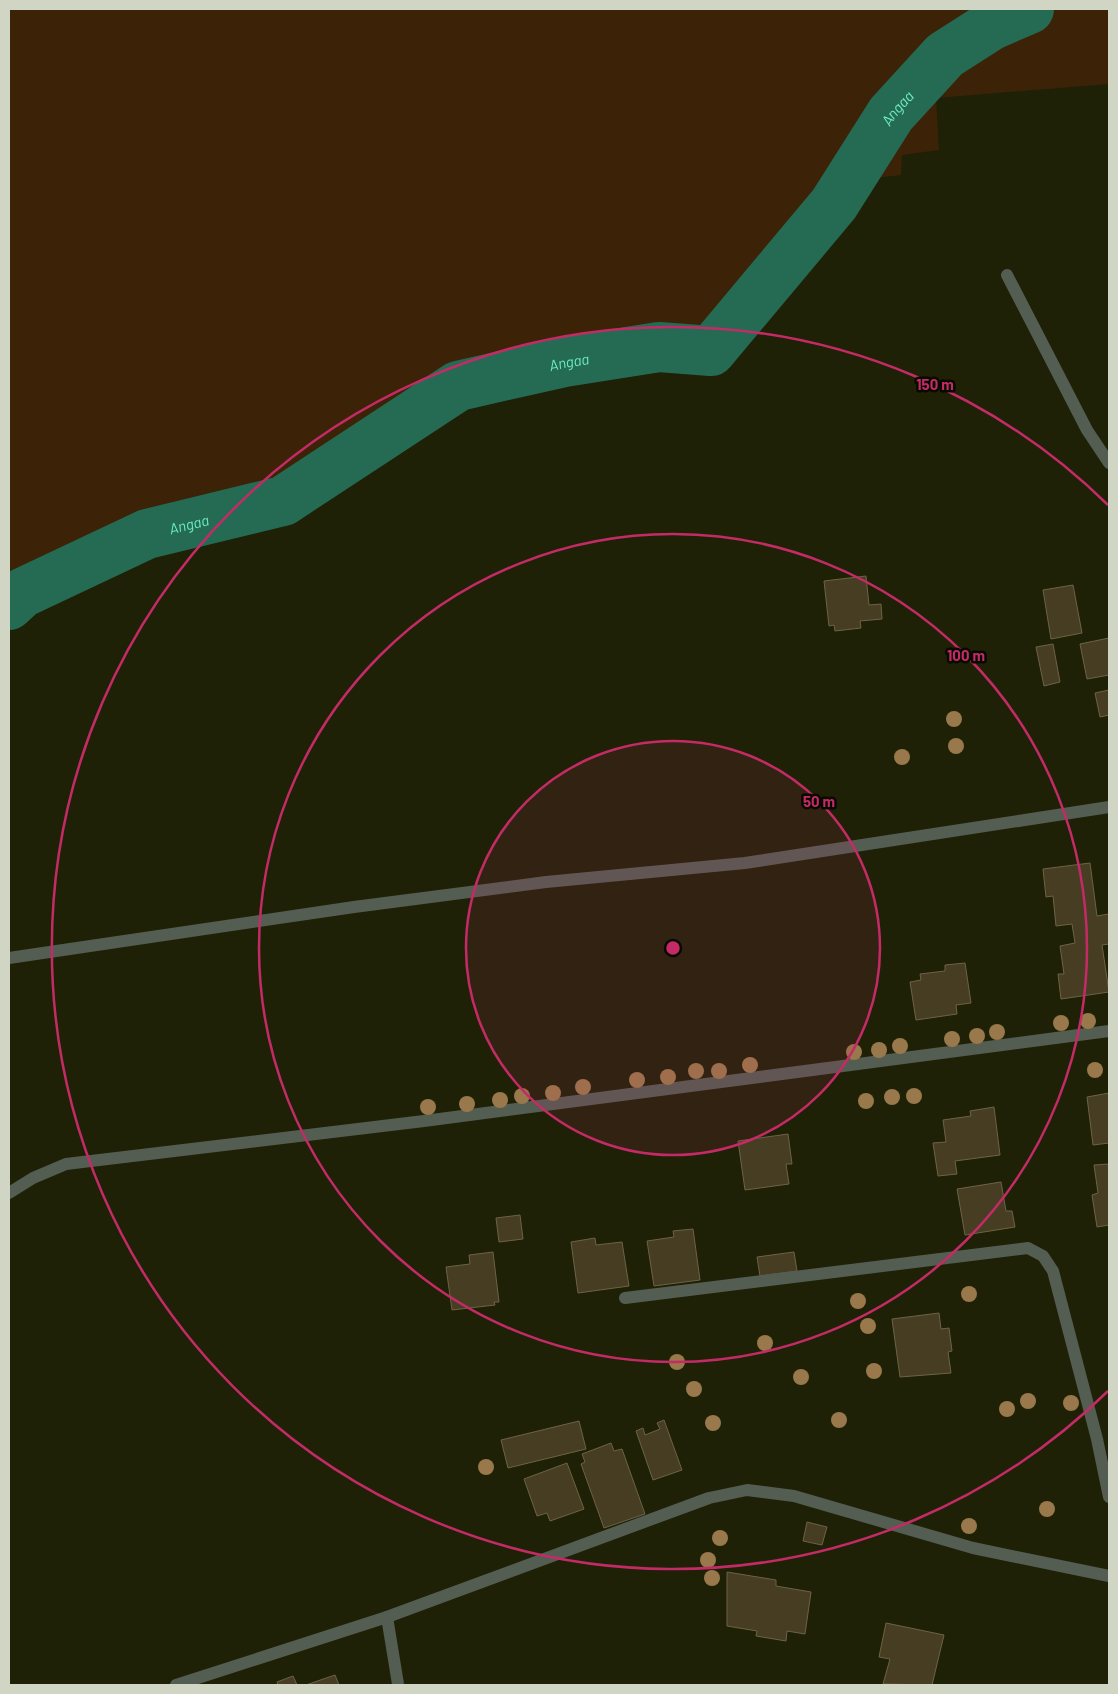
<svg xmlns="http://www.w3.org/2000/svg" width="1118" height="1694" font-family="Barlow,sans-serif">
<rect width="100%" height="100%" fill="#1e2106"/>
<polygon fill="#3c2307" points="9,9 1109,9 1109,84 936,98 939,150 902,155 901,175 860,180 834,204 711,351 659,347 564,362 458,386 283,501 147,534 22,593 9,605"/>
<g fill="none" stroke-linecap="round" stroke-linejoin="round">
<path stroke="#256b54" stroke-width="50" id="s1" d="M9 605 22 593 147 534 283 501 458 386 564 362 659 347 711 351 834 204 891 114 945 55 992 25 1029 9"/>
</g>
<g fill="#473d22" stroke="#6d6346">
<polygon points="866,576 869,605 881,604 882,619 860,621 861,628 835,631 834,625 829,626 824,581"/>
<polygon points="1073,585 1082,633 1051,639 1043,590"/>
<polygon points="1109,638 1109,675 1087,679 1080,644"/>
<polygon points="1053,644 1060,682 1044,686 1036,647"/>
<polygon points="1109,690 1109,715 1100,717 1095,693"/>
<polygon points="1090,863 1097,916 1109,914 1109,944 1102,945 1109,992 1061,999 1058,974 1064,974 1060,946 1075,943 1072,924 1056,926 1053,896 1046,897 1043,869"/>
<polygon points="965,963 971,1003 956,1005 957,1014 916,1020 910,982 921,980 920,974 945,971 945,965"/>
<polygon points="1109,1093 1109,1143 1093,1145 1087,1097"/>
<polygon points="994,1107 1000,1155 955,1161 957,1174 938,1176 933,1143 946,1142 943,1120 971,1116 970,1111"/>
<polygon points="788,1134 792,1164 786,1164 789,1184 745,1190 738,1141"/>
<polygon points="1109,1164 1109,1225 1097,1227 1092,1195 1098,1193 1094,1165"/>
<polygon points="1001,1182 1006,1211 1012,1211 1015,1227 965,1235 957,1189"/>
<polygon points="520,1215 523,1239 499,1242 496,1218"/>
<polygon points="693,1229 700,1280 654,1286 647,1241 674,1237 673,1231"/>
<polygon points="595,1238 596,1245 622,1242 629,1286 578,1293 571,1242"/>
<polygon points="493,1252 499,1302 494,1302 495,1305 452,1310 446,1267 470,1264 469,1255"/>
<polygon points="794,1252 797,1271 760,1276 757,1257"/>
<polygon points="939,1313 941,1329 949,1328 952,1351 948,1352 951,1373 900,1377 892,1319"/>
<polygon points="664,1420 682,1470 653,1480 636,1431 643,1428 645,1435 660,1429 657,1423"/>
<polygon points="579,1421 586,1449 508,1468 501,1440"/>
<polygon points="611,1443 614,1451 622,1449 645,1514 604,1528 581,1464 585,1462 582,1454"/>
<polygon points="567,1463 584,1509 550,1521 547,1513 537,1516 524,1479"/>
<polygon points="807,1522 827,1527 822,1545 803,1541"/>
<polygon points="727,1572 776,1580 776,1586 811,1592 805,1634 787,1631 786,1641 756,1636 757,1631 727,1626"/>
<polygon points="886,1623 944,1635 932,1685 883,1684 890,1659 879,1657"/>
<polygon points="335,1675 339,1685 306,1685"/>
<polygon points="293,1676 297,1685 278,1685 277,1682"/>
</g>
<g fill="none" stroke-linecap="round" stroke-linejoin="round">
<g stroke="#545d52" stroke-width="12">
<polyline points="1007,275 1087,430 1109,463"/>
<polyline points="9,958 354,907 546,882 745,863 1109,807"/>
<polyline points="9,1193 33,1178 66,1164 424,1121 1109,1031"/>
<polyline points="625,1298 1028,1248 1043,1256 1053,1271 1097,1439 1109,1497"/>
<polyline points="387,1617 398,1684"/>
<polyline points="176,1685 387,1617 709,1498 747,1490 794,1496 973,1548 1109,1576"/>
</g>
</g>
<g fill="#99784b">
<circle cx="954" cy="719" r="8"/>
<circle cx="956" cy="746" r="8"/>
<circle cx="902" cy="757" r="8"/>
<circle cx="1088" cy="1021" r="8"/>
<circle cx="1061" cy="1023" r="8"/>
<circle cx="997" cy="1032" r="8"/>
<circle cx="977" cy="1036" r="8"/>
<circle cx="952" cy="1039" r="8"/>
<circle cx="900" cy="1046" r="8"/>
<circle cx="879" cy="1050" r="8"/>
<circle cx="854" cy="1052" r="8"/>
<circle cx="750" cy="1065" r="8"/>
<circle cx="1095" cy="1070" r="8"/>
<circle cx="696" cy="1071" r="8"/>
<circle cx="719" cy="1071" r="8"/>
<circle cx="668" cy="1077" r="8"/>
<circle cx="637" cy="1080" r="8"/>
<circle cx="583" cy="1087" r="8"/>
<circle cx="553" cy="1093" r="8"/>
<circle cx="522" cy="1096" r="8"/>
<circle cx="914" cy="1096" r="8"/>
<circle cx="892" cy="1097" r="8"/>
<circle cx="500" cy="1100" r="8"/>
<circle cx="866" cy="1101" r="8"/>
<circle cx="467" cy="1104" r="8"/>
<circle cx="428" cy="1107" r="8"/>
<circle cx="969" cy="1294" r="8"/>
<circle cx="858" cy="1301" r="8"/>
<circle cx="868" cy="1326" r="8"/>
<circle cx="765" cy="1343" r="8"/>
<circle cx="677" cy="1362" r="8"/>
<circle cx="874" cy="1371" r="8"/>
<circle cx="801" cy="1377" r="8"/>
<circle cx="694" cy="1389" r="8"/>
<circle cx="1028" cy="1401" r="8"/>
<circle cx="1071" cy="1403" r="8"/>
<circle cx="1007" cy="1409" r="8"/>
<circle cx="839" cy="1420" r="8"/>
<circle cx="713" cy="1423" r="8"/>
<circle cx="486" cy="1467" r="8"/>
<circle cx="1047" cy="1509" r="8"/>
<circle cx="969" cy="1526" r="8"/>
<circle cx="720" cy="1538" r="8"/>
<circle cx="708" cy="1560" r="8"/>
<circle cx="712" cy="1578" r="8"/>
</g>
<circle cx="673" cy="948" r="207" fill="#c42b66" fill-opacity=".12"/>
<g fill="none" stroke="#c42b66" stroke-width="2.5">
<circle cx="673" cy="948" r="207"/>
<circle cx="673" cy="948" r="414"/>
<path d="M1108 1391A621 621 0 1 1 1108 505"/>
</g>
<g text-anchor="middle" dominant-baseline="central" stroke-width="5" stroke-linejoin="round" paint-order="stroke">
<g font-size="15" font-style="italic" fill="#6eecc0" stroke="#080a02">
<text stroke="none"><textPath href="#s1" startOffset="1069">Angaa</textPath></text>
<text stroke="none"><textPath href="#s1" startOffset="619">Angaa</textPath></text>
<text stroke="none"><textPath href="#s1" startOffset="199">Angaa</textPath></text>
</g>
</g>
<circle cx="673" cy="948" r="8" fill="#c42b66" stroke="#080a02" stroke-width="2.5"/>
<g font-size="15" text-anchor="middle" font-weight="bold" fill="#c42b66" stroke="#080a02" stroke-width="5" stroke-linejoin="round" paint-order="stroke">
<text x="935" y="390">150 m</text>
<text x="966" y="661">100 m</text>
<text x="819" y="807">50 m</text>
</g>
<rect width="1118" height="1694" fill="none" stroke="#d1d5c4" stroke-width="20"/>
</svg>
